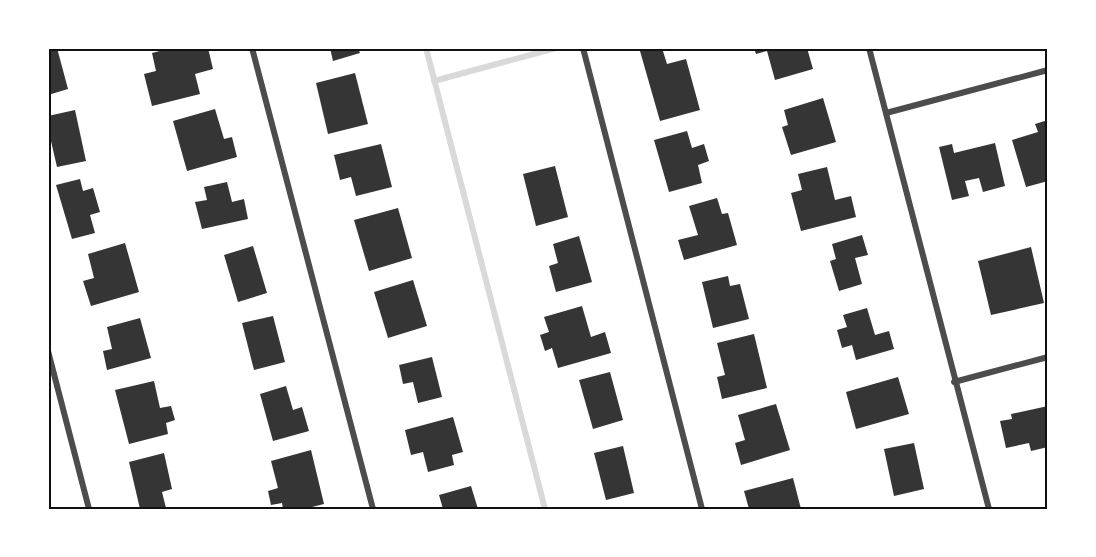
<svg xmlns="http://www.w3.org/2000/svg" width="1096" height="557" font-family="'Archivo Narrow',sans-serif">
<rect width="100%" height="100%" fill="#fff"/>
<g fill="none" stroke-linecap="round" stroke-linejoin="round">
<g stroke="#d9d9d9" stroke-width="6">
<polyline points="426,48 545,509"/>
<polyline points="434,81 556,48"/>
</g>
</g>
<g fill="#353535">
<polygon points="48,48 57,48 68,89 48,95"/>
<polygon points="171,48 208,48 213,69 195,74 200,94 152,106 144,74 156,71 152,53"/>
<polygon points="330,48 358,48 360,53 333,61"/>
<polygon points="650,48 662,48 667,64 686,59 700,110 660,121 640,51"/>
<polygon points="754,48 807,48 813,69 775,80 767,51 756,54"/>
<polygon points="355,73 368,124 328,134 316,83"/>
<polygon points="823,98 836,142 791,155 782,127 788,125 784,110"/>
<polygon points="215,109 224,139 232,137 237,157 187,171 173,121"/>
<polygon points="75,110 86,161 57,167 48,128 48,116"/>
<polygon points="1048,120 1048,181 1026,187 1012,140 1038,132 1035,124"/>
<polygon points="687,131 692,148 704,144 709,161 698,165 702,183 669,192 654,140"/>
<polygon points="995,143 1005,186 983,192 979,178 965,181 969,196 952,200 939,147 952,144 954,153"/>
<polygon points="381,144 392,187 356,196 351,177 340,180 334,155"/>
<polygon points="555,166 568,217 536,226 523,174"/>
<polygon points="827,167 835,200 851,196 856,217 801,231 791,193 802,190 798,174"/>
<polygon points="80,179 83,191 93,188 100,212 90,215 95,233 72,239 56,185"/>
<polygon points="227,182 232,202 244,199 248,219 202,229 195,202 207,200 204,187"/>
<polygon points="717,198 722,214 728,213 737,245 684,260 678,240 698,235 689,206"/>
<polygon points="398,208 412,258 369,271 354,220"/>
<polygon points="862,235 868,255 855,258 862,284 839,291 830,261 836,259 832,244"/>
<polygon points="579,236 592,282 556,292 549,266 558,263 553,244"/>
<polygon points="125,243 139,292 91,306 83,281 94,278 88,254"/>
<polygon points="253,246 267,293 238,302 224,255"/>
<polygon points="1031,247 1044,303 991,315 978,261"/>
<polygon points="728,276 730,286 740,284 749,319 713,328 702,282"/>
<polygon points="413,280 427,326 388,338 374,292"/>
<polygon points="582,306 591,337 605,332 611,353 558,368 552,348 545,351 540,335 549,332 544,317"/>
<polygon points="867,308 875,335 889,331 894,349 856,360 852,345 842,348 837,330 847,327 843,315"/>
<polygon points="273,316 285,362 254,370 242,323"/>
<polygon points="140,318 151,358 107,370 103,351 112,349 107,327"/>
<polygon points="754,334 767,388 722,399 717,377 725,375 717,343"/>
<polygon points="432,357 442,397 418,403 413,382 403,384 399,365"/>
<polygon points="610,372 623,420 593,429 579,380"/>
<polygon points="898,377 909,414 856,429 846,392"/>
<polygon points="154,381 160,408 171,406 175,420 166,423 168,434 129,444 115,390"/>
<polygon points="286,386 293,410 302,407 309,431 273,441 260,394"/>
<polygon points="776,404 790,450 741,465 735,443 745,440 738,415"/>
<polygon points="1048,406 1048,447 1031,451 1029,443 1006,448 1000,421 1012,419 1011,414"/>
<polygon points="453,417 463,452 452,455 454,465 428,472 423,452 411,455 405,430"/>
<polygon points="914,443 924,489 894,496 884,449"/>
<polygon points="623,446 634,493 606,500 594,453"/>
<polygon points="311,450 324,504 304,509 283,509 282,503 271,505 268,491 278,488 271,461"/>
<polygon points="164,453 172,489 162,492 166,508 140,509 129,462"/>
<polygon points="793,478 801,509 749,509 744,491"/>
<polygon points="471,486 478,509 443,509 439,495"/>
</g>
<g fill="none" stroke-linecap="round" stroke-linejoin="round">
<g stroke="#4c4c4c" stroke-width="6">
<polyline points="252,48 373,509"/>
<polyline points="583,48 702,509"/>
<polyline points="869,48 989,509"/>
<polyline points="886,113 1048,70"/>
<polyline points="48,351 89,509"/>
<polyline points="954,382 1048,357"/>
</g>
</g>
<rect width="1096" height="557" fill="none" stroke="#ffffff" stroke-width="99"/>
<rect x="50" y="50" width="996" height="458" fill="none" stroke="#111" stroke-width="2"/>
</svg>
